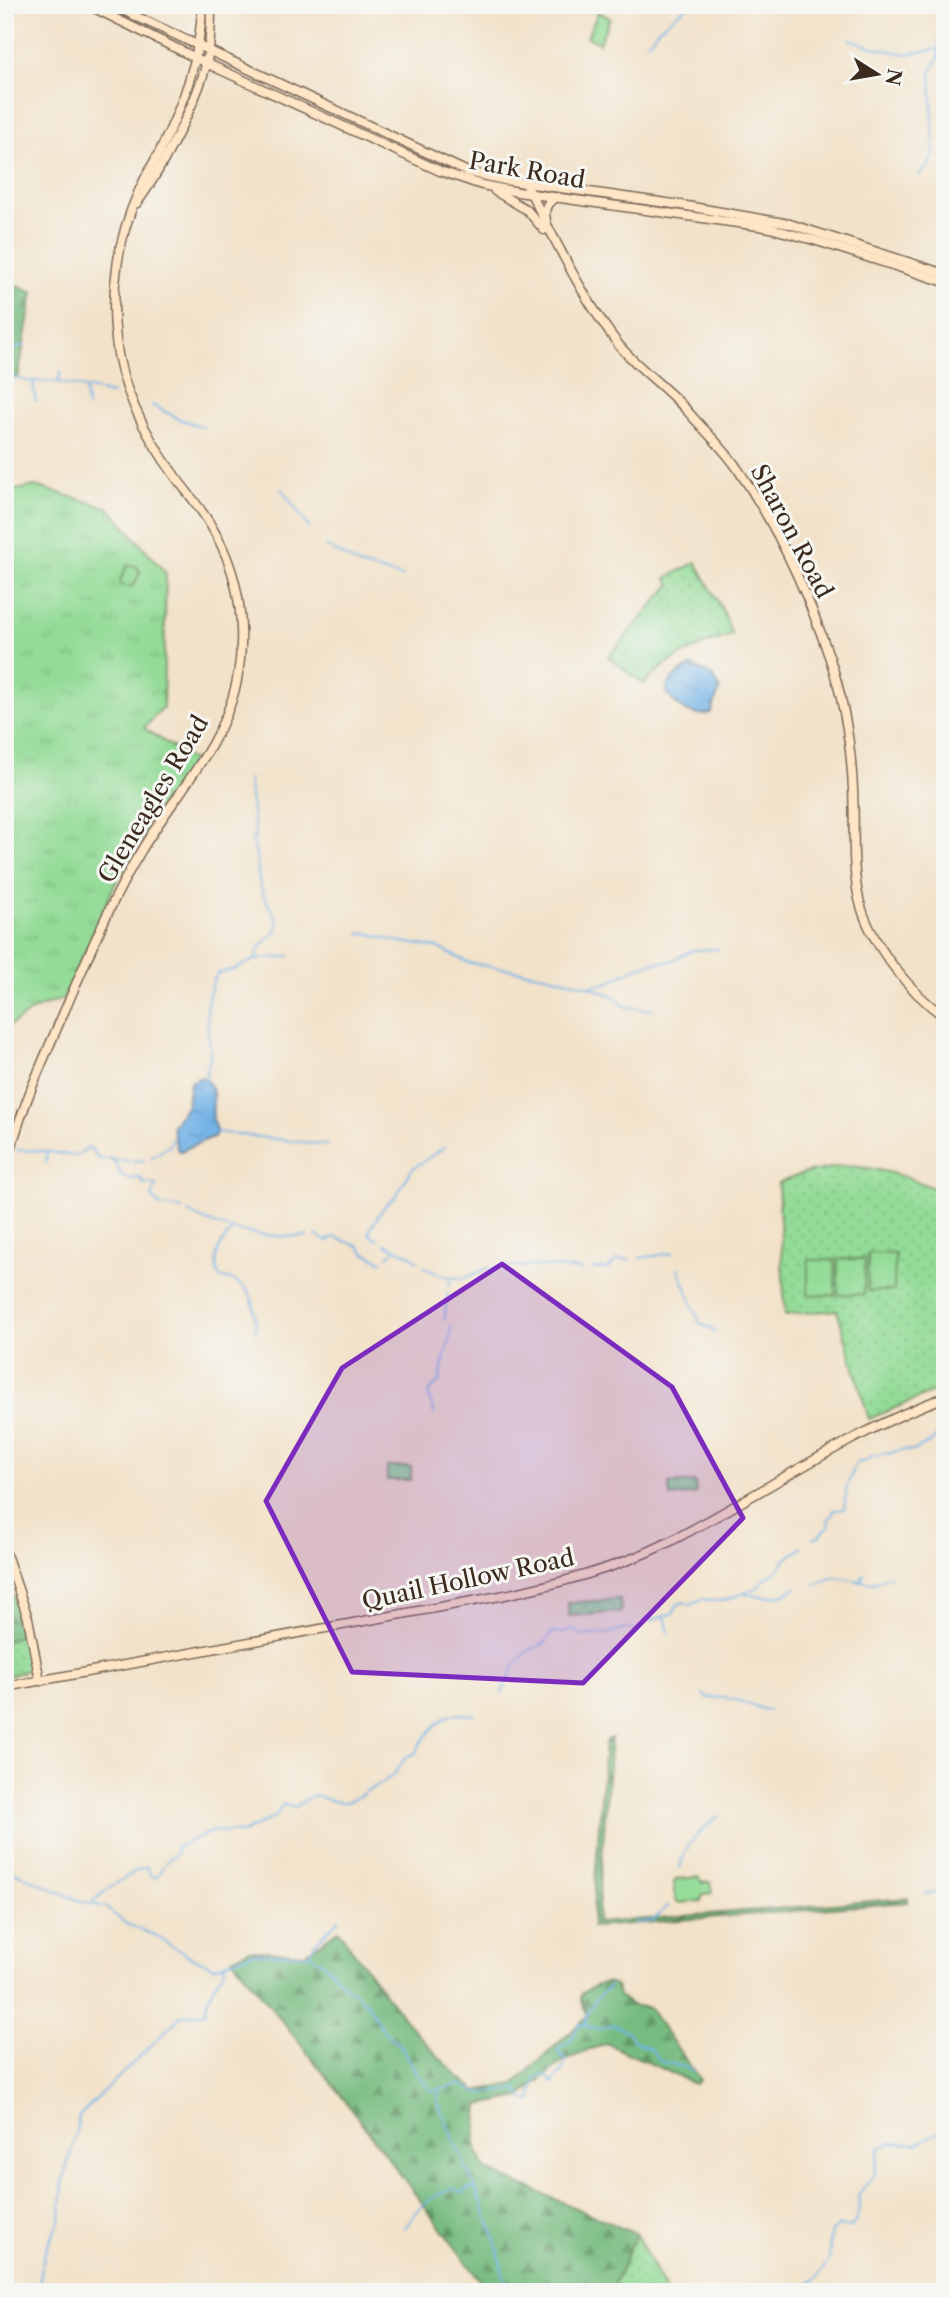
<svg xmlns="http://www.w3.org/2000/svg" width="950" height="2297" font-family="'Libre Caslon Text',serif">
<defs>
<pattern id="grass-tufts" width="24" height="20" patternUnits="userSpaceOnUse" patternTransform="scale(1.75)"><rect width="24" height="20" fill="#93db96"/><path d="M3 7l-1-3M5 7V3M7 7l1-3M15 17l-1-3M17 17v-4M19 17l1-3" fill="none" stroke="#80bc81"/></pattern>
<pattern id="forest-firs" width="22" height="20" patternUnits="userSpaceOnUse" patternTransform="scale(1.75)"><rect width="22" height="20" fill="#76bb7f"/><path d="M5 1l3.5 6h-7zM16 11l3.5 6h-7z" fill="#629867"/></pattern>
<pattern id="park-dots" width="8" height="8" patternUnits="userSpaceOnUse" patternTransform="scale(1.75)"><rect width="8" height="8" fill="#93db96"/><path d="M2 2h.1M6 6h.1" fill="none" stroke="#80bc81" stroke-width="1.8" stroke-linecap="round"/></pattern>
<pattern id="water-ripples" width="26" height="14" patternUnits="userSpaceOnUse" patternTransform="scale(1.75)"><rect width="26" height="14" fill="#72b2e6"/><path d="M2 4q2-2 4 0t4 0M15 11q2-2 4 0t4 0" fill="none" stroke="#5f91ba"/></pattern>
</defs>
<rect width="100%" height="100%" fill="#f6f6f2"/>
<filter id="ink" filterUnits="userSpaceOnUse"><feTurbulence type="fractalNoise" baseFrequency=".0143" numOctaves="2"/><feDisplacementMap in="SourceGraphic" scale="14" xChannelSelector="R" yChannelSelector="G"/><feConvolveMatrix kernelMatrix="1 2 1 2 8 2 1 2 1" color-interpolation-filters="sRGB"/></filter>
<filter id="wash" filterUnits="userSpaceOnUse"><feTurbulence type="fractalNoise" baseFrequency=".00686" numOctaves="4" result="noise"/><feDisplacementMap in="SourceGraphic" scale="28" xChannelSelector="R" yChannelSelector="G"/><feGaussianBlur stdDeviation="1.57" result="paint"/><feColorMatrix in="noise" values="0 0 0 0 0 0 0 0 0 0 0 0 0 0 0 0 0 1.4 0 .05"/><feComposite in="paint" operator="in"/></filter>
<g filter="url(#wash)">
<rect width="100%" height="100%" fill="#f2e2c9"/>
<polygon fill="url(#grass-tufts)" stroke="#67825a" stroke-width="2" points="35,486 109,508 166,573 163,707 144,728 193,761 159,812 115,884 64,998 33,1010 5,1029 5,492"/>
<g fill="url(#forest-firs)" stroke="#58724e" stroke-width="2">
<polygon points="5,281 33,292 18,378 5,376"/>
<polygon points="5,1573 26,1632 5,1642 5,1613 8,1611 5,1603"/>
<polygon points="611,1738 597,1923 908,1898 908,1902 592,1927 605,1742"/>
<path d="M338 1930C380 1987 420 2046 476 2091L514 2084 588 2016 581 2000V1994C594 1986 615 1972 619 1996L631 2005 649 2008 700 2080 695 2084 606 2043 561 2062 520 2097 479 2105 475 2144 485 2169 636 2234 611 2292H489L337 2090 232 1958 249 1950 305 1954Z"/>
</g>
<g fill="url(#park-dots)" stroke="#67825a" stroke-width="2">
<path d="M696 562 723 611 732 635C698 646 669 657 644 684L608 657 671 584 666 578Z"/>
<path d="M842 1166C877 1166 913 1178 945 1193V1387L869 1419 837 1310 785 1315 778 1183 805 1173Z"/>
<polygon points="620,1599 621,1612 569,1616 568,1603"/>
<polygon points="26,1632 31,1669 5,1677 5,1642"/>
<polygon points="636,2234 666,2292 611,2292"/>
</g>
<g fill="#93db96" stroke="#67825a" stroke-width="2">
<polygon points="598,12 610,18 599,43 587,37"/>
<polygon points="128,565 136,566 140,572 134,585 129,587 121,585 120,580"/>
<polygon points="868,1253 895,1254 894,1291 868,1291"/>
<polygon points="838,1259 865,1259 864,1294 838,1295"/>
<rect x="808" y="1260" width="27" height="35"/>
<rect x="387" y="1467" width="24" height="13"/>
<polygon points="695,1482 696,1494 670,1497 669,1484"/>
<polygon points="699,1877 702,1883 710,1882 712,1893 703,1894 701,1901 680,1903 676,1901 674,1882 677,1879"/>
</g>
<g fill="url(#water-ripples)" stroke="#566e82" stroke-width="2">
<path d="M691 666 712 675 720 688 711 713C691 718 678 708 666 693 666 680 680 672 691 666Z"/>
<path d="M202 1077C223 1090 206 1110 216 1130L215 1136 180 1151 177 1149 172 1127 187 1105 190 1082Z"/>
</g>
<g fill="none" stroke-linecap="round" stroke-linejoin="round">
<g stroke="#72b2e6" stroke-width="2">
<polyline points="849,39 876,48 907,54 940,49"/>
<polyline points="646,41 650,40 659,28 689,5"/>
<polyline points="919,175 928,167 934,153 931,72 939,57 940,29 945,17"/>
<polyline points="5,351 25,345"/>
<polyline points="5,375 26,381 58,382 112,394"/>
<polyline points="59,380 61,371"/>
<polyline points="33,383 36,401"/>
<polyline points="85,388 87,407"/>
<polyline points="152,405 179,419 203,427"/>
<polyline points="281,488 309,528"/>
<polyline points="326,546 359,565 403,577"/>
<path d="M248 779 255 835 252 842C258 855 257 867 259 880 262 897 271 907 278 921L276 931 260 947 255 960"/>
<polyline points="360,934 367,933 390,940 439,948 469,963 546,975 589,986 615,997 626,1007 653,1010"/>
<polyline points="590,986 607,983 635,968 657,962 669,962 693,950 719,949"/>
<path d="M205 1081C207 1070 211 1058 210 1048 207 1023 203 995 218 973L233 970 254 960 290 956"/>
<polyline points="216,1132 327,1145"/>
<path d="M17 1150 43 1151 76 1156 89 1147 99 1159C114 1156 126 1164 144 1160"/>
<polyline points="151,1158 169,1146 173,1138"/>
<polyline points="112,1160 115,1162 122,1176 129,1179 141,1178 144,1185 148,1183 156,1185 152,1197 159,1205 182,1209"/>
<polyline points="46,1163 47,1153"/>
<path d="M188 1212C220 1231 270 1239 307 1236"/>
<path d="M232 1230C219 1246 212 1256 219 1277 253 1283 255 1300 256 1332"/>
<polyline points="316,1235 326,1241 334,1237 359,1246 364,1253 382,1261"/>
<polyline points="378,1240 370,1235 369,1231 383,1208 396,1196 412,1169 446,1146"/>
<polyline points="385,1244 410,1255 418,1261"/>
<polyline points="388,1256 394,1251"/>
<polyline points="640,1258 673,1253"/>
<path d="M424 1267C435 1273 449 1278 461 1278 471 1278 478 1271 487 1269 517 1263 552 1267 582 1270"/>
<polyline points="678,1268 700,1323 715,1331"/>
<polyline points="593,1269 608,1269 617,1260 630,1260"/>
<polyline points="449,1286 451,1278"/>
<polyline points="444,1320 448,1294"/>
<path d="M434 1414 428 1393 440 1381C441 1362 451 1345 451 1326"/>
<polyline points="813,1538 819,1537 824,1529 828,1528 829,1518 832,1516 834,1510 844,1509 847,1485 857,1462 864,1462 873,1455 879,1456 884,1452 888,1454 901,1450 913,1451 931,1442 942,1430"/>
<polyline points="860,1582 864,1574"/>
<polyline points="815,1585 834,1577 873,1583 890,1576"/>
<path d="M746 1594C762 1598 783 1599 796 1587"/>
<polyline points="665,1617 669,1634"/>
<path d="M502 1693 514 1666 529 1650 545 1643 552 1632 565 1633 570 1629H574L579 1635C597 1637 613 1633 629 1628L635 1632 647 1620 650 1621 673 1613 677 1605 683 1602 690 1605 702 1599 723 1601 757 1588 763 1580 777 1571 786 1559 803 1547"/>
<path d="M703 1694 708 1698C730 1695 748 1704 769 1711"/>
<path d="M5 1868 80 1901 105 1907 126 1924 154 1935 185 1954 214 1967 252 1953 310 1955 327 1966 343 1984 367 2003 381 2028 402 2047 416 2072 432 2091 460 2084C483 2099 492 2091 517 2089L524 2100 531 2101 536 2078 546 2075 552 2083 562 2071 566 2060 558 2052V2049L570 2042 579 2024 599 2029 615 2025 619 2027 629 2033 633 2040 652 2050 660 2061 686 2068 693 2072"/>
<path d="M680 1868C684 1844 700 1832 718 1816"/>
<polyline points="924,1894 945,1892"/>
<path d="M93 1902C99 1894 137 1868 147 1867L151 1876 156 1877 167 1861 176 1854V1847L213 1831 243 1833 276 1816 283 1804 294 1808C321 1786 317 1802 345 1802 356 1801 361 1794 369 1790 386 1781 397 1776 405 1757L416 1753C420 1741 439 1719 451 1715 458 1713 467 1715 474 1715"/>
<polyline points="5,1903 10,1893 7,1884 10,1871"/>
<polyline points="635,1923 653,1920 668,1906"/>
<polyline points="310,1954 315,1943 339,1919"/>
<polyline points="585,2025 588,2012 596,1999 610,1986"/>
<path d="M439 2091 437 2100C456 2145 476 2189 494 2235 500 2253 500 2275 511 2292"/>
<path d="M405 2228C418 2208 429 2196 453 2188L463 2194 468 2189H473"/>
<path d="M38 2292 44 2254 60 2220 63 2180 76 2133 79 2116 181 2016 206 2012C206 1995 217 1982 225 1968L224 1965"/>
<path d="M799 2292 818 2277 829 2260 831 2231 839 2226 850 2228C859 2220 860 2206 858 2195L875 2173 879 2148 893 2143 917 2144 942 2130"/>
</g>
</g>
</g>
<g filter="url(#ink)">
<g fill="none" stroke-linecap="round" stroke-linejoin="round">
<defs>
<g id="secondary">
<polyline points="88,5 206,63 440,171 482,185 518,192 766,227 817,241 945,282"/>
<polyline points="112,5 468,172 504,180 681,205 790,224 945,274"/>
<path d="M526 184C554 237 581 296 618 344 639 370 668 388 690 414 705 431 722 447 735 465 777 525 807 591 830 659 844 701 851 744 853 789 855 825 851 864 859 899 869 942 909 992 945 1017"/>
<polyline points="495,191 527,210 544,230"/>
<path d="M137 203C161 170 202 94 208 55 211 38 211 22 211 5"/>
<path d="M546 220C543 209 547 201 558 197"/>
<path d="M5 1173C17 1117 41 1065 64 1012 88 957 110 902 141 851 173 797 222 747 236 685 247 633 241 578 214 531 204 512 190 496 177 479 147 438 121 391 116 340 110 290 118 237 139 191 145 177 153 164 160 151 183 105 201 57 202 5"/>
<polyline points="5,1551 28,1618 40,1681"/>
<path d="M5 1687 500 1596C557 1584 615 1569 667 1543 761 1495 845 1434 945 1397"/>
</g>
</defs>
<use href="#secondary" stroke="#7b6a5a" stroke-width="11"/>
<use href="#secondary" stroke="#fde5c5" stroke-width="8"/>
</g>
</g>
<path fill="#7b2cbf" fill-opacity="0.2" stroke="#7b2cbf" stroke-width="5" stroke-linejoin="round" d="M502 1264 672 1387 743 1518 583 1683 352 1672 266 1501 342 1368Z"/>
<g text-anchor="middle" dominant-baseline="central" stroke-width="6" stroke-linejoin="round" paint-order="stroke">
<g font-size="24" fill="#3b2a1e" stroke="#f6f6f2">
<text transform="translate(527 170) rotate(10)">Park Road</text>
<text transform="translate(792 531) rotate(62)">Sharon Road</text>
<text transform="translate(153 799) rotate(-59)">Gleneagles Road</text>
<text transform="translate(468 1579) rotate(-12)">Quail Hollow Road</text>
</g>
</g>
<rect width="950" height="2297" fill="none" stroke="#f6f6f2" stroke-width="28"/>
<g transform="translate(877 74) rotate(101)" stroke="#f6f6f2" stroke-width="5" paint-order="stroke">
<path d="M0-5L12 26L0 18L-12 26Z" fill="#3b2a1e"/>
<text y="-10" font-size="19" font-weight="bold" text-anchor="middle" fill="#3b2a1e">N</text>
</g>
</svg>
